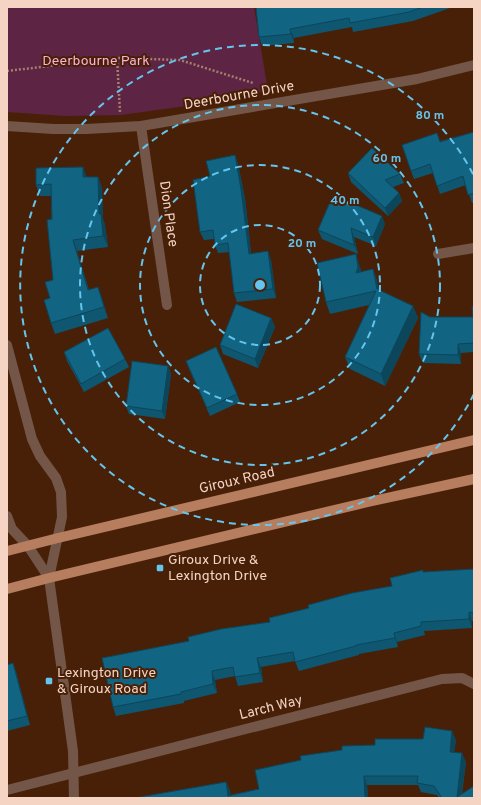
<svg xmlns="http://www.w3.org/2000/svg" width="481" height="805" font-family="Overpass,sans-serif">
<rect width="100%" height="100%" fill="#482008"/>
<polygon fill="#5d2444" points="7,7 254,7 268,91 179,107 121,115 66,116 7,112"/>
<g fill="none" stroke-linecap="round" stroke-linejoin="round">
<g stroke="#a4806c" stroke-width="2.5" stroke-dasharray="2 2" stroke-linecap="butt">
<polyline points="117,58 120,112"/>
<polyline points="7,71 117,58 180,60 253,83"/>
</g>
<g stroke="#735647" stroke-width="10">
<polyline points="7,126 53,129 86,129 141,126 417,79 474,65"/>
<polyline points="141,126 167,305"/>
<polyline points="438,254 474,248"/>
<polyline points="7,345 32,439 40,456 56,478 61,492 62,517 49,578 73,751 74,798"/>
<polyline points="7,516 12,529 28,546 49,578"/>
<polyline points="7,790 442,679 462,678 474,684"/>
</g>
<g stroke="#b77d5f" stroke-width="10">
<polyline points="7,551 58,538 474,440"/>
<polyline points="7,589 49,578 368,502 474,479"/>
</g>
</g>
<g fill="#0f5670">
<polygon points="256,7 453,7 413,21 353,32 352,27 294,38 294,43 262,46 259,37"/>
<polygon points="474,132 474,203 472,203 466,185 440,194 433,173 414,179 411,171 440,141"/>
<polygon points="235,155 238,164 245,198 251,253 271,260 276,298 237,302 234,293 230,252 218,253 215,245 214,239 204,240 200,232 210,176"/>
<polygon points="348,173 400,174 404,183 393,187 399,193 402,201 388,216 351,182"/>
<polygon points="87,177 98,177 102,188 103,219 105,225 108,247 77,251 89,290 98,287 108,318 55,334 51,323 50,298 53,280 51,196 40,196 36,185"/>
<polygon points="385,224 376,246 354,237 358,254 322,239 318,230"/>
<polygon points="360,267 361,272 373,269 377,281 379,290 413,306 418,318 385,386 350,369 345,357 369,305 330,314 326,302"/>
<polygon points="474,306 474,352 461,353 461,364 423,363 419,354 430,317 473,317"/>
<polygon points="271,318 275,327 258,368 223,354 220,345"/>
<polygon points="64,352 125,359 129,367 84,392 67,361"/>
<polygon points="186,361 237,394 240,402 210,416 189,369"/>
<polygon points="168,366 171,374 165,419 129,414 126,406"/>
<polygon points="474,569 474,621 472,621 472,628 424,631 425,635 397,642 398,647 359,654 359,655 299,671 295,661 261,667 263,682 238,686 235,676 215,680 217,693 184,701 184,703 116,716 113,707 189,641 270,622 309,608 392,586 424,572"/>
<polygon points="7,665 16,672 30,725 7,731"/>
<polygon points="456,740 454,752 466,762 462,794 474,798 439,798 437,795 421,792 418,785 367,785 368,798 134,798 226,782 230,791 230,795 259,789 301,760 342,750 375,745"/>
</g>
<g fill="#0c465b">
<polygon points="290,29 294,38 294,43 291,34"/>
<polygon points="235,155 238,164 245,198 252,262 249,254"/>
<polygon points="83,167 87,178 83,177"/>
<polygon points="98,177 102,188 103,219 105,225 108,247 103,236 99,214"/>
<polygon points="399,193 402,201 388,216 385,208"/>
<polygon points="382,216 385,224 376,246 373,237"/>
<polygon points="351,228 354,237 358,254 354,245"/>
<polygon points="73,240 77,251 92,301 88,290"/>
<polygon points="268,251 271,260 276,298 273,289"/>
<polygon points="356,254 360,267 363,279 356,273"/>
<polygon points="373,269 377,281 382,301 377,289"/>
<polygon points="98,287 102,298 108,318 104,307"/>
<polygon points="413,306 418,318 385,386 381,374"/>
<polygon points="271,318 275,327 258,368 255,359"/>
<polygon points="458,344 461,353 461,364 458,355"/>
<polygon points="168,366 171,374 165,419 162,411"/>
<polygon points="469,612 472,621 472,628 469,619"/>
<polygon points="394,633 397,642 398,647 395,638"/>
<polygon points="257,658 261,667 263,682 260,673"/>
<polygon points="13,663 16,672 30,725 27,716"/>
<polygon points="212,671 215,680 217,693 213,684"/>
<polygon points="452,731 456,740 453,761 450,752"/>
<polygon points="462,753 466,762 461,798 457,797"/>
<polygon points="364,776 367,785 368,798 365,798"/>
<polygon points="226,782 230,791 231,798 228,796"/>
</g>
<g fill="#116482" stroke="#0c465b">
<polygon points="256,7 423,7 409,12 350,23 349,18 290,29 291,34 259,37"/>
<polygon points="474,132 474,193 468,195 463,176 437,186 430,164 411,171 402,145 437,133 440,142"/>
<polygon points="372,148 400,174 385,180 399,193 385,208 348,173"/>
<polygon points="235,155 241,189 249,254 268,251 273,289 234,293 228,243 215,245 213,230 200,232 193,180 210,176 206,161"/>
<polygon points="83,167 83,177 98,177 99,214 101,214 103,236 73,240 88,290 98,287 104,307 51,323 44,300 50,298 45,282 53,280 47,220 52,219 51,184 36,185 36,168"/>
<polygon points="333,195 382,216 373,237 351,228 354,245 318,230"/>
<polygon points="356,254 358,267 356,273 373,269 377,289 413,306 381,374 345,357 376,291 326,302 317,263"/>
<polygon points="236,304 271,318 255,359 220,345"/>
<polygon points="474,306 474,343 458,344 458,355 419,354 421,312 430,317 473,317 472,307"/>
<polygon points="108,328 125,359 81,384 64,352"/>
<polygon points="216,347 237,394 207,408 186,361"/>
<polygon points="132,361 168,366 162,411 126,406"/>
<polygon points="474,569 474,613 469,612 469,619 421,622 421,626 394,633 395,638 356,645 356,646 295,662 293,652 257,658 260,673 235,677 233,667 212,671 213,684 181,692 181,694 113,707 102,658 189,641 188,637 221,629 270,622 269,618 309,608 308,605 352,593 392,586 390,578 423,570 423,572"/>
<polygon points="13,663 27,716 7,721 7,665"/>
<polygon points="425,727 452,731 450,752 462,753 457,797 474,786 474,798 442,798 434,786 417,783 418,776 364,776 365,798 134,798 226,782 228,796 259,789 255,770 301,760 300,756 342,750 342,746 375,745 375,739 423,739"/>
</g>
<g fill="none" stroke="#65c5ee" stroke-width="2" stroke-dasharray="7 5">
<circle cx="260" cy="285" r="60"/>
<circle cx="260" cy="285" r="120"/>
<circle cx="260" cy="285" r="180"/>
<path d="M474 394A240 240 0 1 1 474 176"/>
</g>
<g fill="#65c5ee" stroke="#482008" stroke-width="1.5">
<rect x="156" y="564" width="8" height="8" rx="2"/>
<rect x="45" y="677" width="8" height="8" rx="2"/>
</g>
<g text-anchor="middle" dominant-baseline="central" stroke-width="4" stroke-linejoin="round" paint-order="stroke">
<g font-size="14" fill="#feb0d6" stroke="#482008">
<text x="96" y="61">Deerbourne Park</text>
</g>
<g font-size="14" fill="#f5d4c4" stroke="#482008">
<text transform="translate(239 96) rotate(-10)">Deerbourne Drive</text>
<text transform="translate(168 214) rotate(82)">Dion Place</text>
<text transform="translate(237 481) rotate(-13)">Giroux Road</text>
<text transform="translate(271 708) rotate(-14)">Larch Way</text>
</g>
<g font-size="14" fill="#f5d4c4" stroke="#482008" text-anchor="start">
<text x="168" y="560">Giroux Drive &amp;<tspan x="168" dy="16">Lexington Drive</tspan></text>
<text x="57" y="673">Lexington Drive<tspan x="57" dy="16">&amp; Giroux Road</tspan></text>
</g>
</g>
<circle cx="260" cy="285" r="6" fill="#65c5ee" stroke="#482008" stroke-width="2"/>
<g font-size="12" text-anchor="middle" font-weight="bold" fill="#65c5ee" stroke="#482008" stroke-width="4" stroke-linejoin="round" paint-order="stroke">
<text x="430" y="119">80 m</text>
<text x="387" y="162">60 m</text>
<text x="345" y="204">40 m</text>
<text x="302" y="247">20 m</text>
</g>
<rect width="481" height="805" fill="none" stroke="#f5d4c4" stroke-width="16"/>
</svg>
